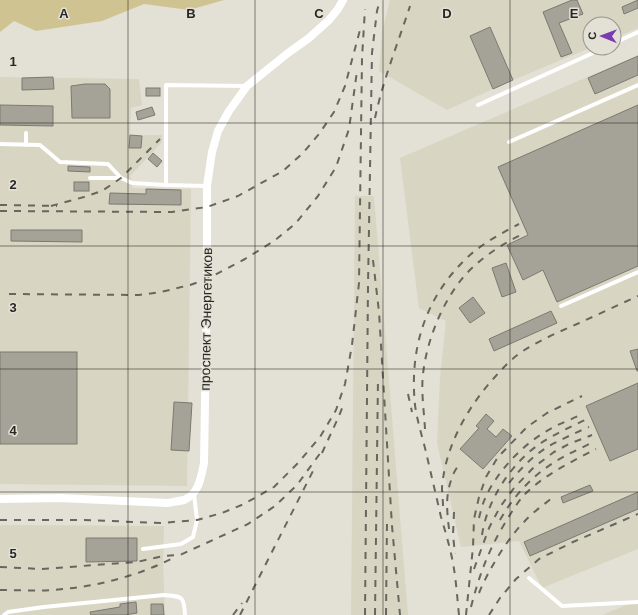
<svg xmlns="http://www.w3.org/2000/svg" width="638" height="615" font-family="Arial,sans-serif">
<rect width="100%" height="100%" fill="#e3e0d5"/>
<g fill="#d9d5c3">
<polygon points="390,0 638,0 638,28 614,38 614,24 590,24 590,48 513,80 447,110 379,71 382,32"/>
<polygon points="638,55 638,549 542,588 519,541 461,547 437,443 440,378 446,321 419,308 400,158"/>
<polygon points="0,77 139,79 142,105 131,108 130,135 162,135 162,142 130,176 132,183 132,188 191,189 187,486 0,484"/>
<polygon points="355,196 374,196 408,615 351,615"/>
<polygon points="0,525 164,526 163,564 165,615 0,615"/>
<polygon points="638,600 638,615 602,615"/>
</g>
<polygon fill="#cfc392" points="0,0 224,0 189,10 144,4 102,21 36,31 14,21 0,32"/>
<g fill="#a5a298" stroke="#7c7a70">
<polygon points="572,0 577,0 583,14 559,23 572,53 561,57 543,12"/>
<polygon points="638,0 638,8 624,14 622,7"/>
<polygon points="490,27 513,80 493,89 470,36"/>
<polygon points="638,56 638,75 595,94 588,78"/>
<polygon points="53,77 54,89 22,90 22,78"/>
<polygon points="85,84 105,84 110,89 110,118 72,118 71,86"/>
<rect x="146" y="88" width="14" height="8"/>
<polygon points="0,105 53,106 53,126 0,125"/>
<polygon points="638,105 638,266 557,302 543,270 523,280 507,245 528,235 498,167"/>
<polygon points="152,107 155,115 138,120 136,112"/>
<polygon points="130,135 142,136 141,148 129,148"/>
<polygon points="153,153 162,161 157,167 148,159"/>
<polygon points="68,166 90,167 90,172 68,171"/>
<rect x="74" y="182" width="15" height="9"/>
<polygon points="146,189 181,190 181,205 109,204 110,193 146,194"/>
<polygon points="11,230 82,230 82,242 11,241"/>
<polygon points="506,263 516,292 502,297 492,268"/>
<polygon points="473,297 485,313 470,323 459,308"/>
<polygon points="551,311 557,323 494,351 489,339"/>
<polygon points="638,349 638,371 637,371 630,351"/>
<rect x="0" y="352" width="77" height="92"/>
<polygon points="638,383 638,449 610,461 586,406"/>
<polygon points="174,402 192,403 189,451 171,450"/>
<polygon points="486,414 494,421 487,429 496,437 503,429 512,436 483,469 460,449 479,428 476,426"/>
<polygon points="590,485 593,491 563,503 561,497"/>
<polygon points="638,492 638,509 530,556 524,542"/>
<polygon points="86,538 137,538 137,561 86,562"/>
<polygon points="136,602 137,613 124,615 91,615 90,612 120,607 120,604"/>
<polygon points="151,604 163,604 164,615 151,615"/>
</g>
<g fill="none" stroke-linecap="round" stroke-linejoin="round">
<g stroke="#fff" stroke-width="4">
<polyline points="614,43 638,32"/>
<polyline points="478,105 604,48"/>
<polyline points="26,133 26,145"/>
<polyline points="509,142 638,85"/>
<polyline points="0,144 40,145 60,162 108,164 121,178 132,183 166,185 207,186"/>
<polyline points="90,178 121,178"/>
<polyline points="166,185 166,85 247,86"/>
<polyline points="561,306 638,272"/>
<polyline points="143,549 181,544 193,537 197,520 194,494"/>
<polyline points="529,578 562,606 638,602"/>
<path d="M4 615 8 612 44 607 164 595C182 597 184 595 185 615"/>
</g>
<path stroke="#fff" stroke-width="8" d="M0 499 60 498 168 503C173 502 179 501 184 500 199 494 201 477 204 463L207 279V186L212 152 218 131 229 111 247 86 288 53 309 38 329 20 338 9 343 0"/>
<g stroke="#67665f" stroke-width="2" stroke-dasharray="7 7" stroke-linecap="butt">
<path d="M375 118C383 80 398 43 410 6"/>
<polyline points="0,205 57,206"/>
<polyline points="51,206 84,197 102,191 121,178 160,139"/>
<polyline points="0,211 172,212 207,207 238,196 283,171 303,153 319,134 334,112 345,86 360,30"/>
<polyline points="373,260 379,312 392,526 400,615"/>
<polyline points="9,294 139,295 161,292 190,285 207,279 245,259 274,241 295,224 318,196 336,167 349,129 357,71"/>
<polyline points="408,394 412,412"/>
<path d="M425 429C424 411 421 392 423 374 427 339 443 300 466 274 482 257 502 244 523 234"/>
<polyline points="322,453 339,416 344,403"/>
<path d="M509 483C520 469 534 455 549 446 562 439 575 433 589 427"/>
<path d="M443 506C443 500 442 494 442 488 445 447 467 408 494 378 503 368 512 358 523 351 540 340 559 332 577 324 597 315 618 305 638 296"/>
<polyline points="454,512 453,535 455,554"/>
<path d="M479 518C481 510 483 502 487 494 501 467 526 441 554 427 563 422 573 419 582 414"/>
<polyline points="0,520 84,520 161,523 197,520 222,513 244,504 274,487 298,463 320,437 336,410 345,384 352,345 359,283 362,58 365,9"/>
<path d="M500 520C515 493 538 470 565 456 574 451 584 447 593 442"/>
<path d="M449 529C447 512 445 495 452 478 453 473 457 468 459 464"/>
<path d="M482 535C487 500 512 462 541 443 555 434 570 427 585 420"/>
<polyline points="0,567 41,569 137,562 163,556 180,555 248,524 275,506 297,485 324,448"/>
<polyline points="474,569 489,528 500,507 514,488 534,467 554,452 569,444 592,435"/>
<path d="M0 590C17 590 35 591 52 590 95 587 136 577 175 557"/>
<path d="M479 593C488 571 507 539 524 522 532 513 542 506 552 498"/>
<path d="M471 607C479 576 488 551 505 523 511 513 517 503 524 495 544 475 571 462 596 449"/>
<polyline points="233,615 242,603"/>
<polyline points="240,615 313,471"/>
<polyline points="365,615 368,286 372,53 377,11 380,0"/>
<polyline points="375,615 378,378"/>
<polyline points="386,615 387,522"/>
<path d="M459 615C457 596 456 577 452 558 449 544 445 530 441 517 436 495 431 474 426 452 422 436 417 420 415 405 409 346 427 294 470 255 485 242 502 233 519 224"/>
<polyline points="466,615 473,547 474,519 479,497 486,477 498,457 527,427 547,413 582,396"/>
<polyline points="489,615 500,598 516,579 539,559 573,542 638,514"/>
</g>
</g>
<path fill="none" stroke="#282723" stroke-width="1" stroke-opacity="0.55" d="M128 0V615M255 0V615M383 0V615M510 0V615M0 123H638M0 246H638M0 369H638M0 492H638"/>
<g text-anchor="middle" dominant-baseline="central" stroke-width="3" stroke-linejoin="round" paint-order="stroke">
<g font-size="14" fill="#282723" stroke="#e3e0d5">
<text transform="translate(206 319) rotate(-89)">проспект Энергетиков</text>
</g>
</g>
<g font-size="13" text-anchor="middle" font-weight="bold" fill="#282723" stroke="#e3e0d5" stroke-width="3" stroke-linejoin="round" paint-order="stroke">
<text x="64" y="18">A</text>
<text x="191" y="18">B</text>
<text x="319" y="18">C</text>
<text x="447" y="18">D</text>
<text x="574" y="18">E</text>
<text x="13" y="66">1</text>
<text x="13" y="189">2</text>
<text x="13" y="312">3</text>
<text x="13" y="435">4</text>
<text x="13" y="558">5</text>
</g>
<g transform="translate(602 36) rotate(271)"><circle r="19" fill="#e3e0d5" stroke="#98968e"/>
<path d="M0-3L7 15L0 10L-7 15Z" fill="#7c3cb1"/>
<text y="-6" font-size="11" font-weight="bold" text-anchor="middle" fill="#282723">С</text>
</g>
</svg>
